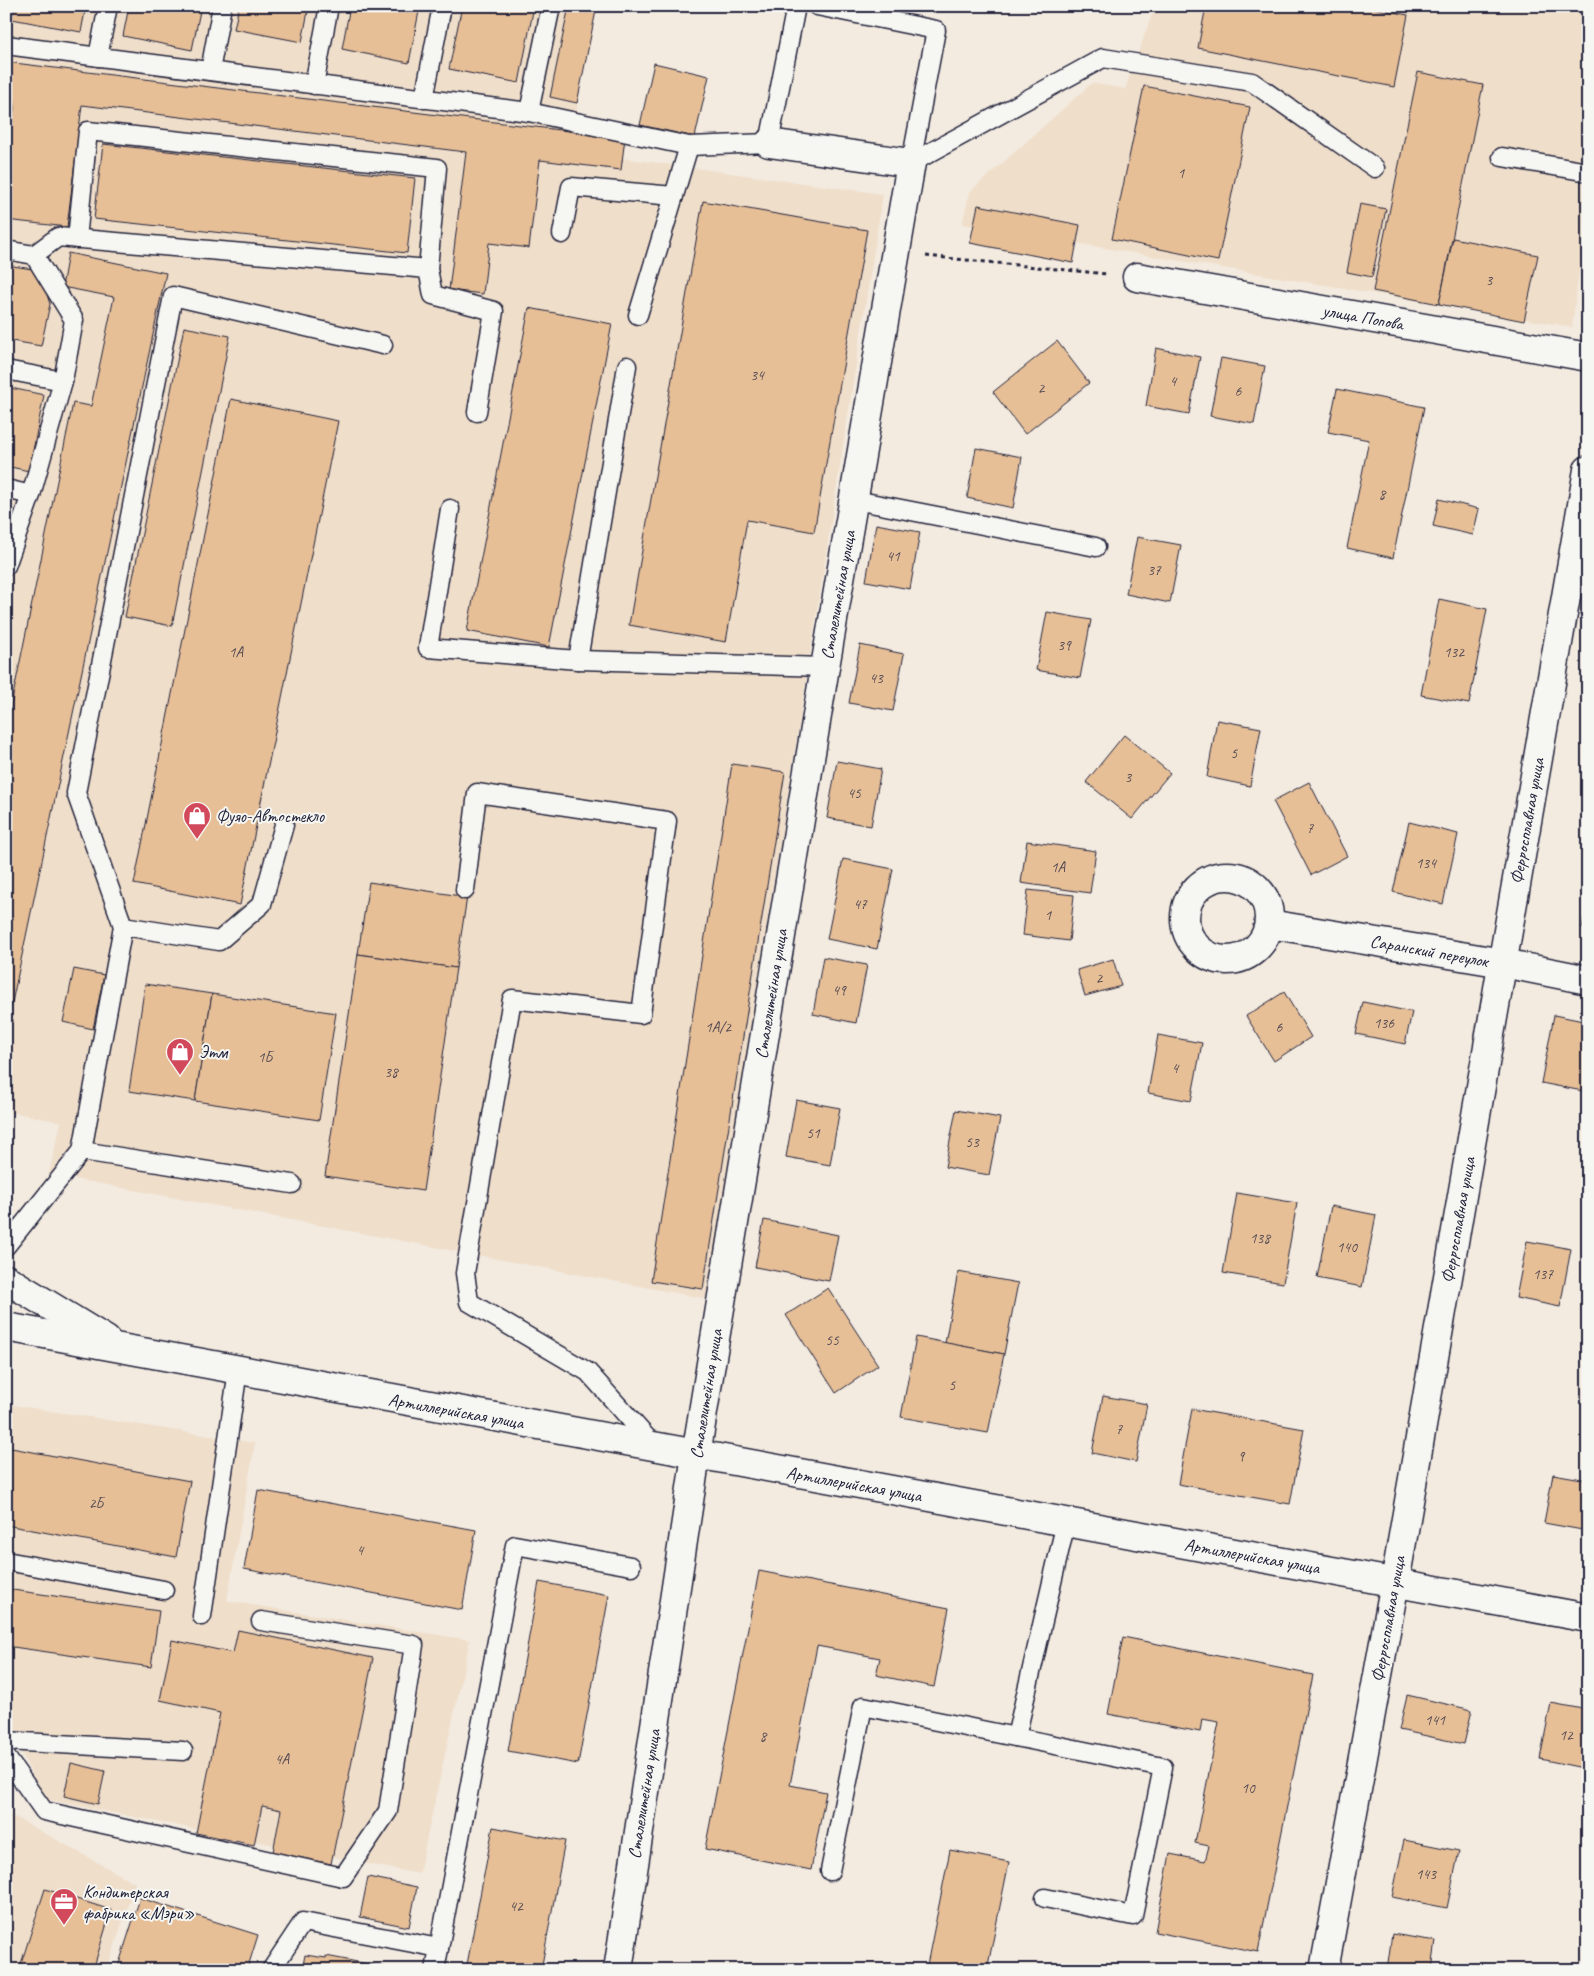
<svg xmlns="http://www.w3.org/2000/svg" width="1594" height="1976" font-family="Caveat,sans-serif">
<rect width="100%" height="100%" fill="#f3ebe0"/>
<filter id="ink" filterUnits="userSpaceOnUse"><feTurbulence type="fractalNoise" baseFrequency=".02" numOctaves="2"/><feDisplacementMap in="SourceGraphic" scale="10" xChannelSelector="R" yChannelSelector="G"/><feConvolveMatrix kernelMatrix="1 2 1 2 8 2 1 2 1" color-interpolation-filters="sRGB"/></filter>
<g filter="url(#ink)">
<g fill="#efdeca">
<polygon points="6,6 597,6 577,103 578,152 883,194 708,1299 49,1174 61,1122 6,1111"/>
<polygon points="1155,6 1588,6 1588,202 1572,327 962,224 970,192 1092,83 1125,89"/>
<polygon points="6,1404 255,1443 227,1601 470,1640 419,1874 44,1799 6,1721"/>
<polygon points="6,1812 135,1883 107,1970 6,1970"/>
</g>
<g fill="#e6bf97" stroke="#22223b">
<polygon points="14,6 86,6 81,32 12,19"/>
<polygon points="129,6 201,6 192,50 123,36"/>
<polygon points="239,6 309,6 302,42 234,29"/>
<polygon points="350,6 420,6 409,63 342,49"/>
<polygon points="462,6 534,6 519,83 449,69"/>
<polygon points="569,6 597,6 577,103 550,97"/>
<polygon points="1206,6 1363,6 1408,15 1394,87 1198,48"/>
<polygon points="6,62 625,138 621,170 540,160 529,248 489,243 483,294 449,290 466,152 82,105 67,227 6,220 6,171 15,101 6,100"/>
<polygon points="654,63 709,76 695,137 640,125"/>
<polygon points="1418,72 1483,85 1439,304 1373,291"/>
<polygon points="1144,86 1250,107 1218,261 1112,239"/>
<polygon points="103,144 415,178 407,253 94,219"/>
<polygon points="703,201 867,230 814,532 747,520 726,642 629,625"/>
<polygon points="1360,204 1386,209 1372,277 1347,272"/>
<polygon points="978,205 1080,225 1073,263 970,243"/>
<polygon points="1453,238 1538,255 1524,321 1439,304"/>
<polygon points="68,253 166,273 6,1031 6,730 73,403 91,406 114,297 62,287"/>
<polygon points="6,265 39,270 50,304 41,346 6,340"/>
<polygon points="529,308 612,324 549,647 467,631"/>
<polygon points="184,327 230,336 172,626 125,617"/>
<polygon points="1057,341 1089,383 1025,434 993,392"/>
<polygon points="1156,348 1200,357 1189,414 1146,406"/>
<polygon points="1221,358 1265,366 1254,424 1210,416"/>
<polygon points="6,387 44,395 29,471 6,466"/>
<polygon points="1337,389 1424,407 1393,558 1347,548 1369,440 1328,432"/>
<polygon points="231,399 338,421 240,905 134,884"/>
<polygon points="976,448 1022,457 1013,508 967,498"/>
<polygon points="1439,499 1479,509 1473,535 1433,526"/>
<polygon points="876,524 920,532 910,589 866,581"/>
<polygon points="1137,537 1181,545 1170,603 1126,594"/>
<polygon points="1439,599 1487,609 1469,704 1421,695"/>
<polygon points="1047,612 1091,620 1080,678 1036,670"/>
<polygon points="860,645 904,654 893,711 849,703"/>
<polygon points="1217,720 1261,728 1250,786 1207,777"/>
<polygon points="1124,735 1170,773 1132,819 1086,782"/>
<polygon points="837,761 881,769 871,826 827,818"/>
<polygon points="732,764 785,772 703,1289 651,1281"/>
<polygon points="1309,782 1347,856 1311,875 1273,801"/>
<polygon points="1409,822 1458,834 1443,904 1393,892"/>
<polygon points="1027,841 1096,851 1090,893 1021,883"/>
<polygon points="843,859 893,869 877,949 827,939"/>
<polygon points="369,882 467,897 456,968 358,954"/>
<polygon points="1028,890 1074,895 1069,941 1023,935"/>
<polygon points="1588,897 1588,929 1582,928"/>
<polygon points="358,954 456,968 423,1191 325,1176"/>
<polygon points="823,957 867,965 856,1023 813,1014"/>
<polygon points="1113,959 1121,986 1085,996 1077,970"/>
<polygon points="74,969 104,975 93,1029 63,1022"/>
<polygon points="145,984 212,994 195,1101 129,1091"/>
<polygon points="1284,992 1311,1037 1274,1061 1246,1016"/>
<polygon points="212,994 336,1013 319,1120 195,1101"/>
<polygon points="1363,1002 1412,1012 1405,1044 1356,1034"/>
<polygon points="1554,1015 1588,1022 1588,1092 1541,1083"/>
<polygon points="1158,1035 1202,1043 1191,1101 1148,1093"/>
<polygon points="796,1100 840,1108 830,1165 786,1157"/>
<polygon points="956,1110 1000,1118 989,1175 945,1167"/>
<polygon points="1237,1193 1297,1203 1283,1283 1223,1273"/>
<polygon points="1331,1206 1376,1215 1362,1287 1317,1278"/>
<polygon points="764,1220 838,1235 829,1281 755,1267"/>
<polygon points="1527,1241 1571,1249 1560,1307 1516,1298"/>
<polygon points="958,1272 1018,1283 1004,1354 945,1343"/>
<polygon points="828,1288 878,1365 836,1393 786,1315"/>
<polygon points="916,1337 1004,1354 988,1433 901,1417"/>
<polygon points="1103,1396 1147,1404 1136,1462 1092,1453"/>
<polygon points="1192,1409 1304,1429 1290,1504 1178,1484"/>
<polygon points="6,1447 190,1481 176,1557 6,1525"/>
<polygon points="1553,1474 1588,1480 1588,1531 1544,1523"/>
<polygon points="258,1490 476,1530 462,1610 244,1569"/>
<polygon points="759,1571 949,1608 934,1687 876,1675 880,1658 817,1646 790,1785 826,1792 811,1870 705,1849"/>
<polygon points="539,1582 609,1595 578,1764 508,1751"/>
<polygon points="6,1589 159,1611 151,1667 6,1646"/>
<polygon points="238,1630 373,1658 331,1864 273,1852 281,1810 262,1806 254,1845 196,1833 220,1713 160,1700 172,1640 233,1653"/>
<polygon points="1123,1637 1313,1675 1258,1952 1155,1932 1170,1854 1205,1861 1209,1846 1195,1843 1219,1722 1202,1719 1200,1732 1108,1714"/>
<polygon points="1407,1695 1472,1710 1464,1744 1399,1730"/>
<polygon points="1551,1703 1588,1710 1588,1769 1540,1759"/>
<polygon points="71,1763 105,1771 98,1804 64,1796"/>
<polygon points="493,1827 565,1841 541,1970 466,1970"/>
<polygon points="1404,1840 1459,1851 1447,1908 1392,1897"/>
<polygon points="950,1850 1009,1862 987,1970 926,1970"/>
<polygon points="368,1877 417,1887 409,1927 360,1917"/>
<polygon points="45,1889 111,1910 93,1970 19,1970"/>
<polygon points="140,1898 258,1935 247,1970 117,1970"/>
<polygon points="1392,1934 1436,1941 1432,1970 1387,1970"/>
<polygon points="305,1955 326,1958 326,1956 399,1970 302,1970"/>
</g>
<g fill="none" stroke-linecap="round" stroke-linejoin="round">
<defs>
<g id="lane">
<polyline points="817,6 936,30 911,163"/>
<polyline points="6,45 529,112 689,146 769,143 796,6"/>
<polyline points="98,57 108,6"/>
<polyline points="210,71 222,6"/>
<polyline points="314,85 329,6"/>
<polyline points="424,99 442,6"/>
<polyline points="529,112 551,6"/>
<polyline points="1502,157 1588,172"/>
<polyline points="911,163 1103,58 1252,82 1375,168"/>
<polyline points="562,234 571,187 674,196"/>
<polyline points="77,239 88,131 437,168 428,269"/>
<polyline points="6,250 34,255 74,320 63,381 31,495 6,566"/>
<polyline points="34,255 58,237 428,269 433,295 494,311 477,412"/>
<polyline points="638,315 689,146"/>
<polyline points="6,370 63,381"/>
<polyline points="6,489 31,495"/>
<polyline points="855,500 1096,547"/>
<polyline points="450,509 428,648 578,660 825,667"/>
<polyline points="578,660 627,366"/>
<polyline points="465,890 477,793 667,821 641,1014 512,999 465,1273 469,1302 588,1372 656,1448"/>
<polyline points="123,926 76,793 173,296 383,345"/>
<polyline points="82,1151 292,1184"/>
<polyline points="6,1246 82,1151 123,926 219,941 262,904 284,825"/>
<polyline points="6,1561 164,1590"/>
<polyline points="202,1616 238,1370"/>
<polyline points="1016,1737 1066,1522"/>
<polyline points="6,1741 183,1751"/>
<polyline points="6,1757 44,1811 343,1877 388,1811 414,1645 261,1621"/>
<polyline points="830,1871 863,1706 1163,1767 1133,1916 1045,1898"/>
<polyline points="271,1970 303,1922 439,1948"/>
<polyline points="435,1970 515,1545 631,1566"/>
</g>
<g id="street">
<polyline points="1137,277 1588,357"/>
<circle cx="1227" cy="918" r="42"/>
<polyline points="1269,924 1503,963 1588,980"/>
<polyline points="618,1970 696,1455 825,667 911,163 769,143"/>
<polyline points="1324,1970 1395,1582 1588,470"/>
</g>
<g id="secondary">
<polyline points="6,1279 106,1340"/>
<polyline points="6,1327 1588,1618"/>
</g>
</defs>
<use href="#lane" stroke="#22223b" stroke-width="21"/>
<use href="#street" stroke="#22223b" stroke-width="31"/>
<use href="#secondary" stroke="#22223b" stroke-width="31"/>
<polyline stroke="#22223b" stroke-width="3" stroke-dasharray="4 4" stroke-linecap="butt" points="926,256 1107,274"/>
<use href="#lane" stroke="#f6f6f2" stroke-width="18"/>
<use href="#street" stroke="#f6f6f2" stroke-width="28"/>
<use href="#secondary" stroke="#f6f6f2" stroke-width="28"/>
</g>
</g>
<defs>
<symbol id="shop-pin" viewBox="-11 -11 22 30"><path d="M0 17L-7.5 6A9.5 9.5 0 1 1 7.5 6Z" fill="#d1495b" stroke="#f6f6f2"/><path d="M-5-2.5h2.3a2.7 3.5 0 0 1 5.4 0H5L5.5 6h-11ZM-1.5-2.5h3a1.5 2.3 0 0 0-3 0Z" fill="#fff"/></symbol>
<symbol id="office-pin" viewBox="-11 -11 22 30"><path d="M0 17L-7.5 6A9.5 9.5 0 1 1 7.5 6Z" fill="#d1495b" stroke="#f6f6f2"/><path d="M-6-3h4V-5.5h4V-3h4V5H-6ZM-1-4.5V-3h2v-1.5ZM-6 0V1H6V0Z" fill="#fff"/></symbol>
</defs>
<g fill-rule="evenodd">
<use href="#shop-pin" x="181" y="800" width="32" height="43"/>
<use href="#shop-pin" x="164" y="1036" width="32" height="43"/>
<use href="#office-pin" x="48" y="1886" width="32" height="43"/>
</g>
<g text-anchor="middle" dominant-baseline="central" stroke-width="4" stroke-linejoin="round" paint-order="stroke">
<g font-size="15" fill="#534952">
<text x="1181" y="173">1</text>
<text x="1489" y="280">3</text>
<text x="757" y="375">34</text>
<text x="1173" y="381">4</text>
<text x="1041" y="388">2</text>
<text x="1238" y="391">6</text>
<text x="1382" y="494">8</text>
<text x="893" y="556">41</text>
<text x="1154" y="570">37</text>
<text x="1064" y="645">39</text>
<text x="236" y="652">1А</text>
<text x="1454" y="652">132</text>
<text x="876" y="678">43</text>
<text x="1234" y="753">5</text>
<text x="1128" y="777">3</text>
<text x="854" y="793">45</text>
<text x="1310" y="828">7</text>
<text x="1426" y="863">134</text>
<text x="1058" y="867">1А</text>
<text x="860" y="904">47</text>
<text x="1048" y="915">1</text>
<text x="1099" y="978">2</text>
<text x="839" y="990">49</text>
<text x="1384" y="1023">136</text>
<text x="718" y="1027">1А/2</text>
<text x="1279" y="1027">6</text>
<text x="265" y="1057">1Б</text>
<text x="1175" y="1068">4</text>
<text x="391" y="1072">38</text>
<text x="813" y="1133">51</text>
<text x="972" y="1142">53</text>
<text x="1260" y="1238">138</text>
<text x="1347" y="1247">140</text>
<text x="1543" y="1274">137</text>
<text x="832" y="1340">55</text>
<text x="952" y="1385">5</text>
<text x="1119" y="1429">7</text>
<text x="1241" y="1456">9</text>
<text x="96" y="1503">2Б</text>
<text x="360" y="1550">4</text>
<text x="1435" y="1720">141</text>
<text x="1566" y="1735">12</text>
<text x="763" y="1736">8</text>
<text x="282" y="1759">4А</text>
<text x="1248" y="1788">10</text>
<text x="1426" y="1874">143</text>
<text x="516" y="1906">42</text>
</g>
<g font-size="18" fill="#22223b" stroke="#f6f6f2">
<text transform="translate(1363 317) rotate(10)">улица Попова</text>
<text transform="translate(838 595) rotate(-80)">Сталелитейная улица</text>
<text transform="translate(1527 821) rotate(-80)">Ферросплавная улица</text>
<text transform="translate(1429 951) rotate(10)">Саранский переулок</text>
<text transform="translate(771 994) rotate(-81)">Сталелитейная улица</text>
<text transform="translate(1458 1220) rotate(-80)">Ферросплавная улица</text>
<text transform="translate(706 1394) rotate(-81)">Сталелитейная улица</text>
<text transform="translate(456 1411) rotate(10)">Артиллерийская улица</text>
<text transform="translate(854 1484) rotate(10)">Артиллерийская улица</text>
<text transform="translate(1252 1556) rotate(10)">Артиллерийская улица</text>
<text transform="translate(1388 1619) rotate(-80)">Ферросплавная улица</text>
<text transform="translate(644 1794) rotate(-81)">Сталелитейная улица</text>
</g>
<g font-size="18" fill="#22223b" stroke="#f6f6f2" text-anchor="start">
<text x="216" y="816">Фуяо-Автостекло</text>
<text x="199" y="1052">Этм</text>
<text x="83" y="1892">Кондитерская<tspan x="83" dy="21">фабрика «Мэри»</tspan></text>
</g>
</g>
<rect width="1594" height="1976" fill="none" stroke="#f6f6f2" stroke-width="25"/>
<rect x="12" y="12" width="1569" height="1951" fill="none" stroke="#22223b" stroke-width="2" filter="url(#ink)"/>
</svg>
